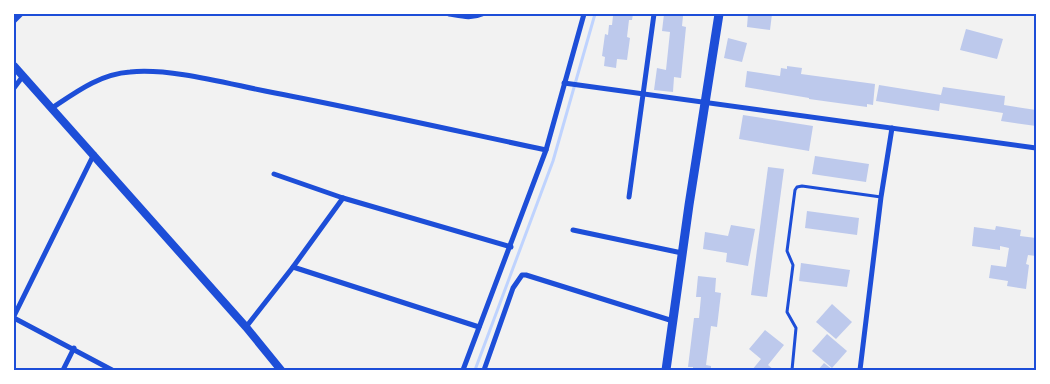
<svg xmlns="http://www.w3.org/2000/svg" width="1050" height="384" font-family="'Asap Condensed',sans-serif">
<rect width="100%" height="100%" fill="#f2f2f2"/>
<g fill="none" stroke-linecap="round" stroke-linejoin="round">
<polyline stroke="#bfd3fe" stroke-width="3" points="475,370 553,161 595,14"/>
</g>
<g fill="#bdc9ec">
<polygon points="610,14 633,14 632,20 629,20 627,37 630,38 627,60 617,59 616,68 604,66 605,57 602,56 605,34 608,35 609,25 612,25 613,16 610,16"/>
<polygon points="664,14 683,16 682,26 686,27 681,78 674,77 673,92 654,90 657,68 666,70 670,32 662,31"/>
<polygon points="748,14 772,14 770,30 747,27"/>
<polygon points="966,29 1003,39 997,59 960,50"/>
<polygon points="728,38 747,43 742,62 724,58"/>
<polygon points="787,66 802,68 801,74 875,84 873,105 867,104 867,107 809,99 809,98 745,87 747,71 780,76 781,68 787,69"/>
<polygon points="879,85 941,95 943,87 1005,96 1004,105 1036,110 1036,126 1001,121 1003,113 940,103 939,111 876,101"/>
<polygon points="743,115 813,126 809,151 739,139"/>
<polygon points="815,156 869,164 866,182 812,174"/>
<polygon points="768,167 784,169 767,297 751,295"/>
<polygon points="807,211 859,218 857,235 805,228"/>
<polygon points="731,225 755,229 748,266 726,262 727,253 703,249 705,232 728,236"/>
<polygon points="996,226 1021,230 1020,236 1036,238 1036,256 1028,255 1026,264 1029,265 1026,289 1007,286 1008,281 989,278 991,265 1006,267 1009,248 1000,246 1000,250 972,246 974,227 995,230"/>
<polygon points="801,263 850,270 847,287 799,281"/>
<polygon points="698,276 716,278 715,292 721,293 717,327 711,326 706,365 711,366 711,370 693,370 693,367 688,367 694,318 699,318 701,297 696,297"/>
<polygon points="832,304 852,322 836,339 816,322"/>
<polygon points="765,330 784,345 768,365 774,370 752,370 761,359 749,349"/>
<polygon points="827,334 847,351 832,368 812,351"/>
<polygon points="824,363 833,370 818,370"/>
</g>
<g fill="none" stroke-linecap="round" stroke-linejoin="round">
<polyline stroke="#1d4ed8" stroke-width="3" points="792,370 796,328 787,312 793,265 787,251 795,190 797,187 802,186 881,197"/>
<g stroke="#1d4ed8" stroke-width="5">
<path d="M449 14C461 16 471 19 482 14"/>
<polyline points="14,21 21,14"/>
<polyline points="564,83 1036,148"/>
<polyline points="14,88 23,76"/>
<path d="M52 108C76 92 100 74 130 72 170 68 225 83 265 91 359 109 452 130 546 150"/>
<polyline points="274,174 343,198 511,247"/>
<polyline points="629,197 654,14"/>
<polyline points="573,230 682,253"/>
<polyline points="293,267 479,327"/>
<polyline points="14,316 94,154"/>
<polyline points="14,318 112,370"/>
<polyline points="246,327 293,267 343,198"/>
<polyline points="63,370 74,348"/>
<polyline points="463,370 546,150 584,14"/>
<polyline points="484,370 513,288 522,275 526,275 673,321"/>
<polyline points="860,370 881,197 892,128"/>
</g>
<polyline stroke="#1d4ed8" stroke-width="8" points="14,66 246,327 281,370"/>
<polyline stroke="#1d4ed8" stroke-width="9" points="666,370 689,205 719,14"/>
</g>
<rect width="1050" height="384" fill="none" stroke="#ffffff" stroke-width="30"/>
<rect x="15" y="15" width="1020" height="354" fill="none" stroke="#1d4ed8" stroke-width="2"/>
</svg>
